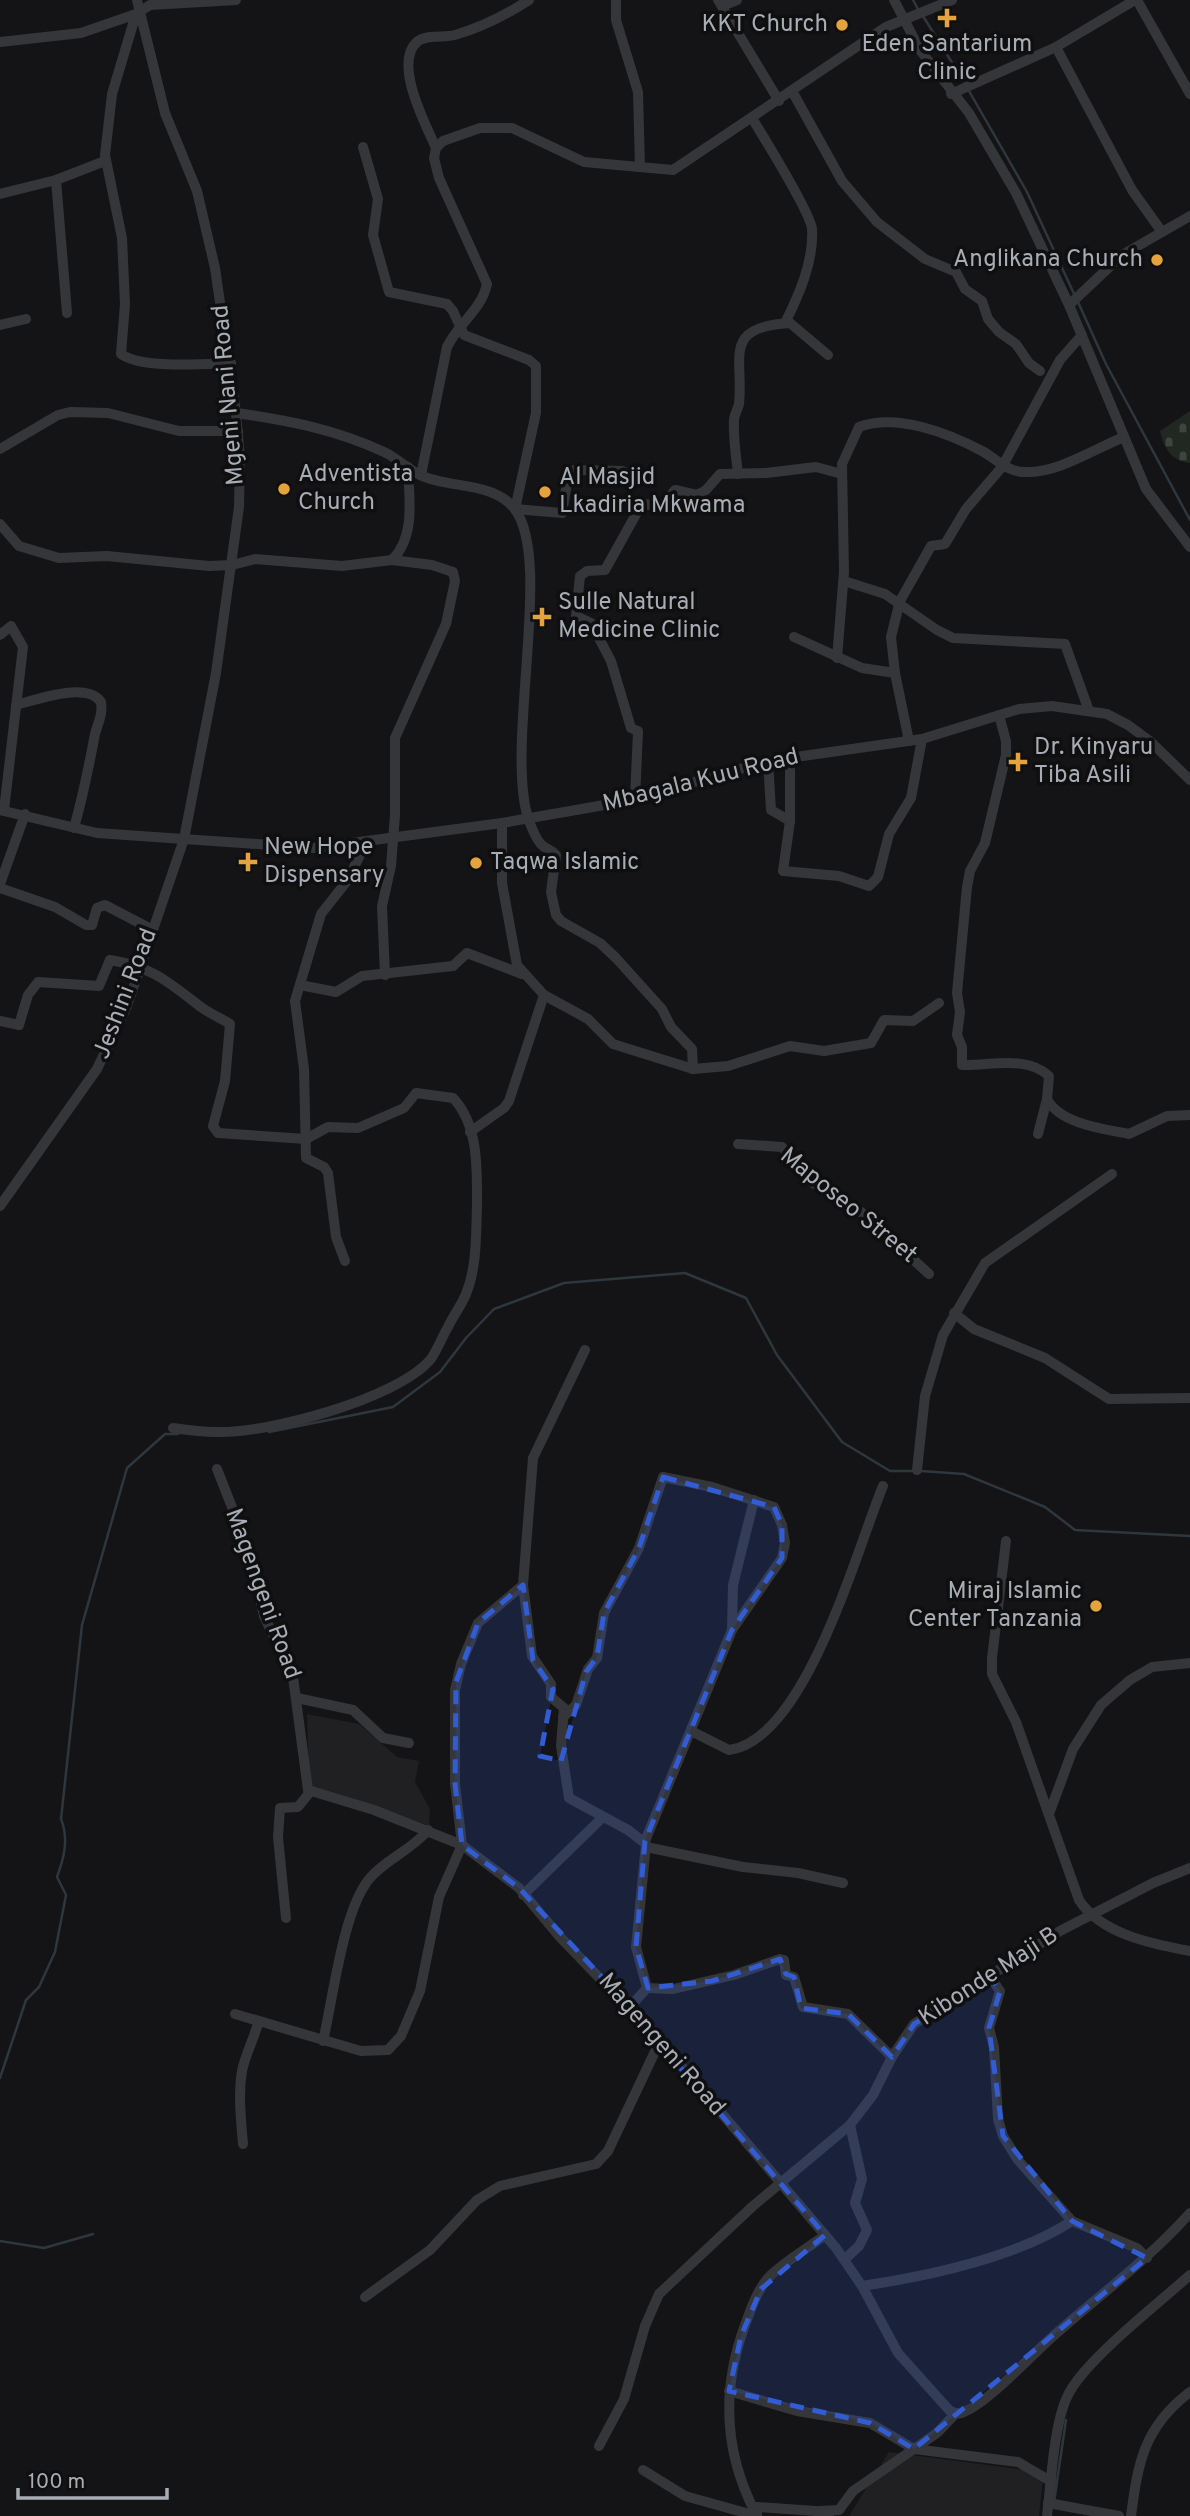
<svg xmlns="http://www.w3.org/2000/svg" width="1190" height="2516" font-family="Overpass,sans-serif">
<defs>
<pattern id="cemetery-stones" width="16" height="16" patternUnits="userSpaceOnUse" patternTransform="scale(1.75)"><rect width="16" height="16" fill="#202821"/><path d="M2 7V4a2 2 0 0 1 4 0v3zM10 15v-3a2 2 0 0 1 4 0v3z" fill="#3e443f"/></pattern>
</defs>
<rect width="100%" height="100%" fill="#141416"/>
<g fill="#202022">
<polygon points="307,1714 359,1724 397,1757 419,1761 415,1782 430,1809 429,1826 314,1788 309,1783"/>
<polygon points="889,2452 1025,2470 1043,2478 1039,2516 849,2516"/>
</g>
<path fill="url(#cemetery-stones)" d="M1190 411V463C1171 461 1164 448 1160 431Z"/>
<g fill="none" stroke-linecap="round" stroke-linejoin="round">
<g stroke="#2e373d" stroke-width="2.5">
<polyline points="913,0 919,11"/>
<polyline points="923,16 966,85"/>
<polyline points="969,91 1027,192 1075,296"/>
<polyline points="1078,302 1106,364 1190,520"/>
<polyline points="269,1432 393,1407 440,1372 466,1338 494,1309 564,1283 685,1273 746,1298 777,1355 842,1442 890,1471 914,1471"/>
<polyline points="921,1471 964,1474 1045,1507 1075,1530 1190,1536"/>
<path d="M0 2078 26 2000 39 1987 55 1952 66 1895 57 1877C64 1858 69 1839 61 1819L82 1625 127 1468 165 1434H178"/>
<polyline points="0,2241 44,2248 93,2234"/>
<polyline points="1054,2502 1066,2420"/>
</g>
<g stroke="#35363a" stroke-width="10">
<polyline points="616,0 616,20 638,92 640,167"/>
<polyline points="718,0 779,101"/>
<polyline points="894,0 920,50 969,113 1016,193 1069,305 1146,489 1190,547"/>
<polyline points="1137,0 1190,94"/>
<polyline points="722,6 737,0"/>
<path d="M136 14 112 94 105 155 122 238 125 304 121 354C141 369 205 364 231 363"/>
<polyline points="0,42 81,33 136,14 150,5 236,0"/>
<polyline points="1056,47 1132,190 1162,232"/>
<polyline points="792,91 842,181 877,222 925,259 956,272 965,289 982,301 988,319 999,332 1016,344 1029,363 1040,371"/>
<polyline points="951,94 1056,47 1135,0"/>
<path d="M752 118C763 136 811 214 812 229 814 261 799 295 785 323"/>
<polyline points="363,147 378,199 373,235 389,292 447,304 453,311 464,335 529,360 536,366 536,413 515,509 562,513 568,477 574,470 622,471 635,476"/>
<path d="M436 148C426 125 392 62 418 41 428 34 444 38 455 35 482 27 506 15 529 0"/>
<polyline points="56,180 67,313"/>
<polyline points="0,194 56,180 105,161"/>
<polyline points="1069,305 1122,255 1190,216"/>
<polyline points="0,325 26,319"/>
<path d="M236 413C288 420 337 430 384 452 397 458 408 469 420 475 449 489 492 481 514 508 554 558 505 742 528 818 531 826 536 841 543 846 548 850 552 850 556 855L551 892 556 915 561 921 600 943 616 958 662 1009 671 1027 692 1049 693 1069"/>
<polyline points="0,449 58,415 70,412 108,413 179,431 238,431"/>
<path d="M738 474C736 456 733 437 734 419 735 413 738 409 739 404 744 358 721 327 790 323L828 355"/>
<path d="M421 475 447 347C458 324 482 309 487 284L439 178 434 158 436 148 443 141 480 128H512L584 162 673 170 886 27 952 0"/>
<polyline points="0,524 19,546 59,558 107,556 209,566 232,565 255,559 342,566 392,560 432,565 453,572 455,581 446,624 395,738 395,815 391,866 382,906 385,975"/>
<path d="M392 560C416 536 409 499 408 467"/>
<polyline points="844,581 885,594 937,630 953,638 1065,644 1089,711"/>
<polyline points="0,635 11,626 23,647 4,810"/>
<polyline points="794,637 862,668 895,673"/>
<path d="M837 658 844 572 842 464 859 427C897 413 948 433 982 451 997 459 1005 471 1024 472 1057 474 1094 449 1124 437"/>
<path d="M16 705C36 700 87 681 101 702 103 715 98 722 95 734 89 766 83 796 74 828"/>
<path d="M999 715 1006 741V755L985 843 970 871 967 887 957 993 960 1012 957 1035 962 1047V1065C990 1066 1027 1055 1049 1076L1047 1099 1038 1134"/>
<polyline points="909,741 895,673 891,637 900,601 931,546 945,544 966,509 1002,467 1060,360 1082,335"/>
<polyline points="768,761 771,810 790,821 783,871 839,876 869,886 878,877 889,834 911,798 922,739"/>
<polyline points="635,799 638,731 631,728 611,661 591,623 576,616 580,576 587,571 605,570 640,507 645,504 661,507 675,490 697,495 706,490 720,474 766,473 816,467 842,474"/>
<polyline points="0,810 97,833 314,848 502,823 593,807 635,799 768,761 922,739 1019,709 1052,706 1107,714 1128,725 1151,742 1190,780"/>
<polyline points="790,821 790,759"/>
<polyline points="0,884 25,814"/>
<polyline points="0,888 55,907 86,925 92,925 97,908 105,905 151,929"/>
<polyline points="300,985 336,992 362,976 453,966 467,953 522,974"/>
<polyline points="544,995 588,1019 613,1044 693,1069 728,1066 790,1046 824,1051 871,1043 884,1020 913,1021 939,1003"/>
<path d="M0 1021 19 1025 28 995 38 982 99 986 110 960C153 967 168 982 201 1007 210 1014 221 1018 230 1024L225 1081 213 1126 218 1133 306 1139 328 1127 358 1128 404 1108 416 1093 453 1098C479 1125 477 1170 477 1205 476 1234 477 1267 466 1294 461 1306 453 1316 448 1327 442 1337 437 1351 430 1360 396 1399 267 1434 216 1432 202 1432 187 1430 173 1428"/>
<path d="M1047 1099C1060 1124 1104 1129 1129 1134L1167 1116 1190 1115"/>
<polyline points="470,1132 504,1108 509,1101 544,995 517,965 502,883 502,823"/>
<polyline points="738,1144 782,1147 813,1183 861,1212 929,1274"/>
<polyline points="0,1206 97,1069 127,1006 184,839 216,673 239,507 240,459 236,413 215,268 197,191 165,113 137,0"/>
<polyline points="345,1261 336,1237 328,1173 324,1167 306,1158 304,1069 295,1001 321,914 347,881 367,841"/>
<polyline points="954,1313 974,1329 1045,1358 1109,1399 1190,1398"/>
<path d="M217 1469 250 1553 264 1616 293 1677 308 1790 374 1810 462 1845 519 1888 559 1936 660 2041 836 2248 862 2286 898 2353 949 2410C954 2413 958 2415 964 2412 988 2402 1029 2358 1050 2339 1097 2297 1148 2260 1190 2213"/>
<polyline points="917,1470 925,1396 943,1335 985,1263 1112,1174"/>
<path d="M1006 1541 992 1658V1674L1016 1722 1079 1900C1101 1934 1152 1944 1190 1951"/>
<polyline points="523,1585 532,1656 551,1684 551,1697 564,1708 561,1746 569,1798 628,1830 646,1844 636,1947 647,1988 629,2008"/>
<polyline points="732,1630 733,1585 754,1500"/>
<polyline points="297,1698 353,1710 383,1738 409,1743"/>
<polyline points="563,1717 576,1705 588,1669 597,1658 604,1613 639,1548 663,1477 712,1487 774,1507 782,1525 785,1543 782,1558 732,1630 645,1841"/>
<path d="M691 1731 729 1750C806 1740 857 1548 883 1486"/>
<polyline points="1049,1814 1073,1749 1101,1705 1130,1680 1152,1667 1190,1663"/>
<polyline points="646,1847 743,1867 798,1873 843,1883"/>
<polyline points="523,1895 603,1817"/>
<polyline points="286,1918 278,1837 280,1808 298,1807 310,1792"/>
<polyline points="991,1978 1000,1991 989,2028 994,2047 998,2119 1003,2136 1018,2160 1072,2221 1137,2248 1147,2258"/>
<polyline points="647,1988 673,1989 734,1975 780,1959 784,1960 786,1975 794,1977 803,2007 848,2014 892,2057"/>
<polyline points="235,2014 361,2051 388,2050 401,2036 420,1991 439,1897 462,1845 455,1784 455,1690 461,1664 478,1623 523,1585 533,1458 585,1350"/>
<path d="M323 2041C333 1999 343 1909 370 1878 386 1859 412 1850 428 1830"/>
<path d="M243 2144C241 2120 238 2095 242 2071 245 2055 254 2039 258 2023"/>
<polyline points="845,2259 859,2246 867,2230 855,2203 862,2179 850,2125"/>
<path d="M862 2286C929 2276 1015 2258 1072 2221"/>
<polyline points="365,2297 430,2250 477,2200 500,2186 596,2164 608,2151 660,2041"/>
<polyline points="729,2391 797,2411 870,2423 914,2449 1018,2462 1052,2482"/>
<polyline points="599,2446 624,2399 645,2326 659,2294 753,2206 850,2125 873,2095 892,2057 914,2024 1060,1931 1153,1883 1190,1868"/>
<polyline points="643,2470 685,2496 757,2516 757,2507 816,2511 829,2516"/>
<polyline points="1048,2503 1119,2516"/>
<polyline points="820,2511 839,2510 853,2491 937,2433 956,2413"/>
<path d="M757 2516C724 2454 721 2390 745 2325 751 2309 757 2290 769 2277 785 2261 807 2249 825 2235"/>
<path d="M1047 2516C1051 2484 1054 2422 1068 2395 1084 2361 1159 2303 1190 2275"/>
<path d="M1131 2516C1138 2462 1144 2427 1190 2392"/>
</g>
</g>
<path fill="#325cd3" fill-opacity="0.2" stroke="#325cd3" stroke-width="5" stroke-dasharray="14 9" stroke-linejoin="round" d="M663 1477 774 1507 782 1525V1558L732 1630 645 1841 636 1947 648 1988 712 1981 780 1959 786 1974 794 1977 801 2008 848 2014 892 2057 914 2024 991 1978 1000 1991 989 2028 1003 2136 1072 2221 1147 2258 914 2449 870 2423 729 2391 741 2336 761 2289 825 2235 610 1986 519 1888 462 1845 455 1784 456 1682 478 1623 523 1585 533 1660 553 1689 540 1756 561 1761 586 1672 597 1657 604 1613 639 1548Z"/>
<g fill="#e4a33d" stroke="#0f0f10" stroke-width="2.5">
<path d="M943.5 7.5h7v7h7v7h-7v7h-7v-7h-7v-7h7z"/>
<circle cx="842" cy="25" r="7"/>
<circle cx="1157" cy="260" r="7"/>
<circle cx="284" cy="489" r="7"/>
<circle cx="545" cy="492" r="7"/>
<path d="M538.5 606.5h7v7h7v7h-7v7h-7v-7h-7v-7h7z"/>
<path d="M1014.5 751.5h7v7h7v7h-7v7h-7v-7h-7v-7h7z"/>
<path d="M244.5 851.5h7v7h7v7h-7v7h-7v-7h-7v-7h7z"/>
<circle cx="476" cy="863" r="7"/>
<circle cx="1096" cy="1606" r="7"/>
</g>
<g text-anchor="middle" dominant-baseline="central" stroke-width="7" stroke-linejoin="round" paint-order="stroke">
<g font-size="24" fill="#a7acb5" stroke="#0f0f10" text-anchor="start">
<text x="828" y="25" text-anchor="end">KKT Church</text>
<text x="947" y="45" text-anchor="middle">Eden Santarium<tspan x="947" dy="28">Clinic</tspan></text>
<text x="1143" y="260" text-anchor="end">Anglikana Church</text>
<text x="298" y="475">Adventista<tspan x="298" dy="28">Church</tspan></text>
<text x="559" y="478">Al Masjid<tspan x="559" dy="28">Lkadiria Mkwama</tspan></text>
<text x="558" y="603">Sulle Natural<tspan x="558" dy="28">Medicine Clinic</tspan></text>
<text x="1034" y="748">Dr. Kinyaru<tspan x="1034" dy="28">Tiba Asili</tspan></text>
<text x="264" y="848">New Hope<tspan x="264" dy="28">Dispensary</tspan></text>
<text x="490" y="863">Taqwa Islamic</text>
<text x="1082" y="1592" text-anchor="end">Miraj Islamic<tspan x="1082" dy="28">Center Tanzania</tspan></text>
</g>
<g font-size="24" fill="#a7acb5" stroke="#0f0f10">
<text transform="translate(229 395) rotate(-95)">Mgeni Nani Road</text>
<text transform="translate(701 781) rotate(-14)">Mbagala Kuu Road</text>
<text transform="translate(126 994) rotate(-69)">Jeshini Road</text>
<text transform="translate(848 1206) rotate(39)">Maposeo Street</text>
<text transform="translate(262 1594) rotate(70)">Magengeni Road</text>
<text transform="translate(989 1977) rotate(-33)">Kibonde Maji B</text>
<text transform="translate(661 2045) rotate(49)">Magengeni Road</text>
</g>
</g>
<path d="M18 2488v10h149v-10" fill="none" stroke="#a7acb5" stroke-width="3.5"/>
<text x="28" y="2488" font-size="21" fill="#a7acb5" stroke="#0f0f10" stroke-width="5" paint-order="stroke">100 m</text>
</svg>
